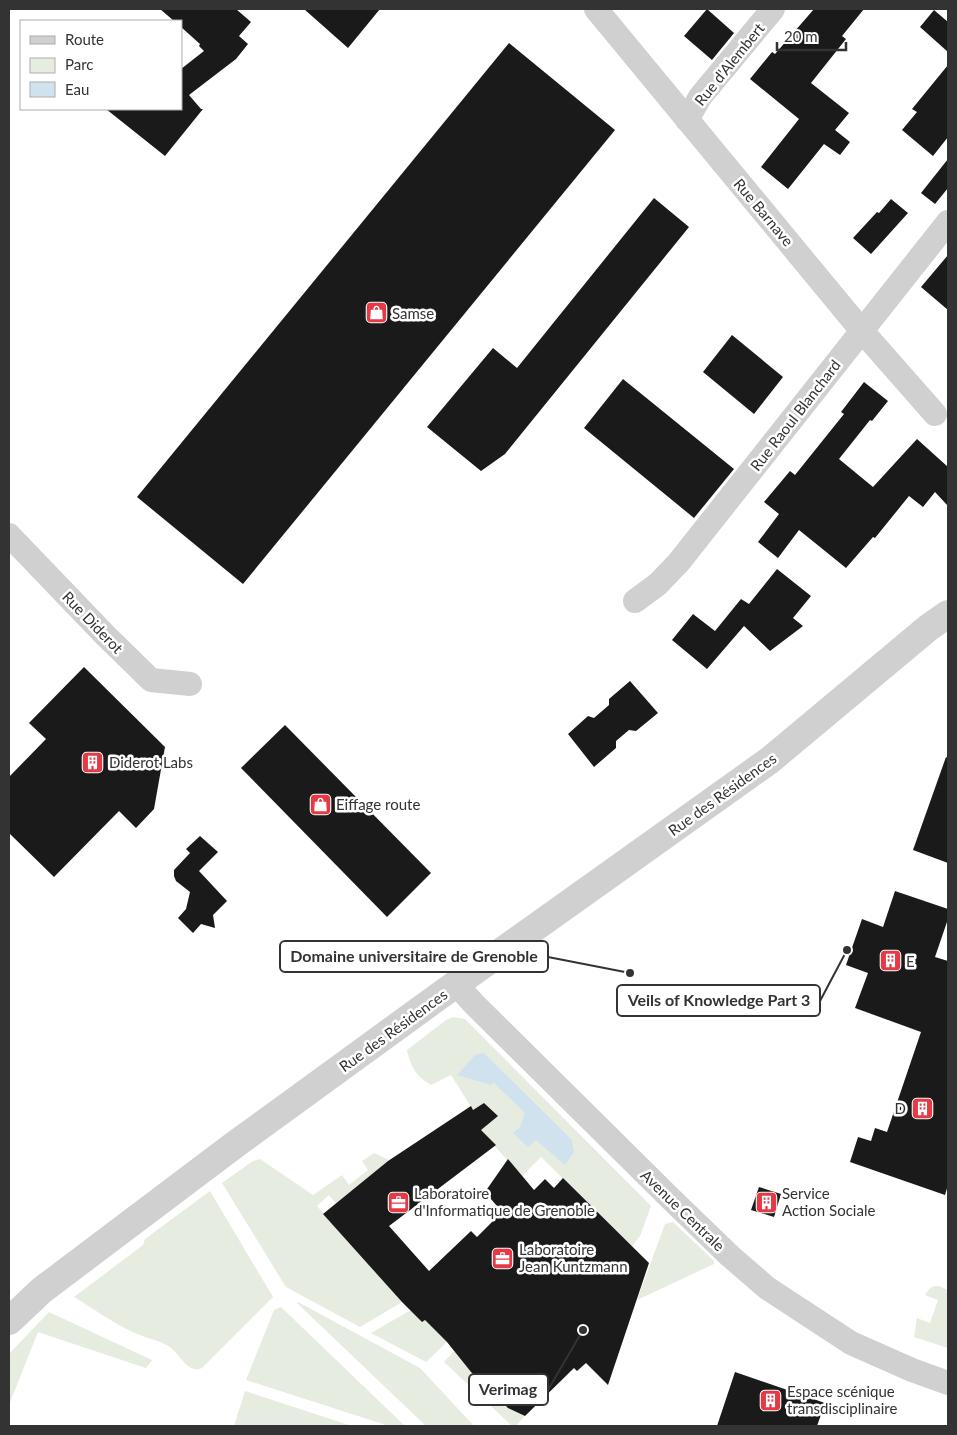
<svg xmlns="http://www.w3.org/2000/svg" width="957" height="1435" font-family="Lato,sans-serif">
<rect width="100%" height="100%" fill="#fff"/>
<g fill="#e6ecdf">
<path d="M453 1017 465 1019 651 1206 640 1236 632 1246 541 1157 522 1176 479 1129 498 1116 484 1103 473 1110 451 1075 431 1085C417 1077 410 1066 407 1050L446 1020Z"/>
<polygon points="374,1153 389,1160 343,1198 338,1206 329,1195 317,1206 402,1302 360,1327 286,1287 222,1183 253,1161 260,1159 313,1195 342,1175 349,1185 368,1170 362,1161"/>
<path d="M210 1191 273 1297 202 1368C188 1374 180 1355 171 1348 161 1340 147 1339 135 1333 114 1324 94 1309 74 1297L143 1245 145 1239Z"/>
<polygon points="673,1222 714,1261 714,1264 637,1300 665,1224"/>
<polygon points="934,1286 939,1286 948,1290 948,1348 914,1337 917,1318 930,1323 938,1300 925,1295 929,1289"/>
<polygon points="298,1302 420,1368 474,1426 426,1426 297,1303"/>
<polygon points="281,1307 405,1426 389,1426 246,1380 274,1310"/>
<polygon points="411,1310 422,1322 425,1320 447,1342 426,1362 371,1333"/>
<polygon points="49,1312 152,1360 146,1368 38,1332 9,1405 9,1354"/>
<path d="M454 1351C473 1376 495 1401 523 1415L524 1417 516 1426H512L444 1362Z"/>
<polygon points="245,1391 352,1426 234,1426"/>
</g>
<polygon fill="#cfe2ee" points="484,1053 572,1140 574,1152 565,1165 536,1140 528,1147 513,1133 520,1127 525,1113 494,1083 491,1085 457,1075 475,1055"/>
<g fill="#1a1a1a">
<polygon points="160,9 236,9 251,22 239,36 248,44 236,59 189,95 201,109 203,109 165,156 106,109 181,109 181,69 204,51 199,46 200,44 181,27 181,21 174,21"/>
<polygon points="304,9 380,9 348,48"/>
<polygon points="707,9 734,33 712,60 684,36"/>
<polygon points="814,9 864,9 842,36 846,39 811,83 849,113 835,130 850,142 840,155 824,144 788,189 761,167 799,119 750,79 772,52 775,54"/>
<polygon points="934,10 948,22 948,52 920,27"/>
<polygon points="509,43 615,130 243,584 137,497"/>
<polygon points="948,65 948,137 933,156 902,130 917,112 912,109"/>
<polygon points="948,159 948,188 935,204 921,193"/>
<polygon points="654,198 689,227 505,454 481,471 427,427 493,348 517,368"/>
<polygon points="891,199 908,213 871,254 853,238 877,212 879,213"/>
<polygon points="948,255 948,310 921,287"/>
<polygon points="732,335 783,377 754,414 703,372"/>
<polygon points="623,379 734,469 694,518 584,428"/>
<polygon points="864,382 888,401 872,421 870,420 839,459 873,487 917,439 948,467 948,506 935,492 923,507 909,496 875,538 873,537 846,568 799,530 778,558 758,542 779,514 764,502 790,471 795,475 844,414 841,412"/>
<polygon points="777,569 811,596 793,618 803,626 770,651 744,626 707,669 672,640 693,614 715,631 741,599 749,604"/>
<polygon points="84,667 165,747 154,809 136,828 119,811 54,877 9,833 9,777 46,739 29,723"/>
<polygon points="630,681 658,713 636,731 629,730 616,741 616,748 594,767 568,734 588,716 594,718 609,705 609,699"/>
<polygon points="285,725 431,873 387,917 241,768"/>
<polygon points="946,757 948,758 948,863 913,850"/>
<polygon points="200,836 218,852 199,871 227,901 213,915 215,928 201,924 193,933 178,918 186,909 190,892 176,881 174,876 174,870 190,853 186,849"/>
<polygon points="895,891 948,909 948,919 935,957 948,961 948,1185 945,1195 850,1162 858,1137 871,1141 875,1128 887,1132 921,1032 855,1008 868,973 846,965 862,919 883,927"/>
<polygon points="484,1103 498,1116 481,1130 496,1145 389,1226 429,1271 471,1231 477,1237 502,1212 485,1192 508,1159 534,1190 545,1179 554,1188 563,1178 649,1263 608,1385 586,1363 577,1371 574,1368 525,1416 508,1408 471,1372 447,1342 425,1320 422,1322 402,1302 323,1214 388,1161 471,1106 473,1110"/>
<polygon points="759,1187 781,1194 774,1217 751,1210"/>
<polygon points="735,1372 825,1403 817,1426 717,1426"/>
</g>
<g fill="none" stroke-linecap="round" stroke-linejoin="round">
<g stroke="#d0d0d0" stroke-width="24">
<polyline points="596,9 862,331 935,414"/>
<polyline points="687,120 700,97 773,9"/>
<polyline points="9,535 105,635 151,680 190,684"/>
<polyline points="635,601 658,584 679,562 948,222"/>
<polyline points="456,984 474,1004 670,1198 730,1256 767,1288 851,1343 912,1370 948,1383"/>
</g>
<polyline stroke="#d0d0d0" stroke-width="28" points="9,1321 42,1290 233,1146 435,999 770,760 928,628 948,614"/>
</g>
<defs>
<symbol id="shop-square" viewBox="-11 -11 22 22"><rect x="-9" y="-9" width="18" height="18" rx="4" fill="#e63946" stroke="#fff"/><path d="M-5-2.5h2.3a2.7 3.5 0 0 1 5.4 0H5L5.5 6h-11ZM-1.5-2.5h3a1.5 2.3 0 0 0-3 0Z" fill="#fff"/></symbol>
<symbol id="building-square" viewBox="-11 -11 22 22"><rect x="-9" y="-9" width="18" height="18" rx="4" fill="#e63946" stroke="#fff"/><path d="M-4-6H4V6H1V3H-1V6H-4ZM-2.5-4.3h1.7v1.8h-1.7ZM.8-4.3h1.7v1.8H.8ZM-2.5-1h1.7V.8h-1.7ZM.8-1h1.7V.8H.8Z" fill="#fff"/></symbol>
<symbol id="office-square" viewBox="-11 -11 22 22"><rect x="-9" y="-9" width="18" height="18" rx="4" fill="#e63946" stroke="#fff"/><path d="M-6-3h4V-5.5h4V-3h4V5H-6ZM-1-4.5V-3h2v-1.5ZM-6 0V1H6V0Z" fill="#fff"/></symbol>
</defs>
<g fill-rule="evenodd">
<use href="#shop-square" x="364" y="300" width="25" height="25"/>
<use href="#building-square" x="80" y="750" width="25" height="25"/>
<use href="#shop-square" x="308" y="792" width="25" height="25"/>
<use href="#building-square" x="878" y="948" width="25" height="25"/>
<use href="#building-square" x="910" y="1096" width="25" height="25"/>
<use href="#office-square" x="386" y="1190" width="25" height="25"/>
<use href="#building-square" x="754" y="1190" width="25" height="25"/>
<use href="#office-square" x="490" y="1246" width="25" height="25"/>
<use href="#building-square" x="758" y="1388" width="25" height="25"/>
</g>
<g text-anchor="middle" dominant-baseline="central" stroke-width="5" stroke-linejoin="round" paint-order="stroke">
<g font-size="15" fill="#333" stroke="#fff">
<text transform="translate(729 64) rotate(-51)">Rue d'Alembert</text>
<text transform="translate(764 212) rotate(50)">Rue Barnave</text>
<text transform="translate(795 415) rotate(-52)">Rue Raoul Blanchard</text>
<text transform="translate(93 622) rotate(46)">Rue Diderot</text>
<text transform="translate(722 794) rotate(-36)">Rue des Résidences</text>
<text transform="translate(393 1030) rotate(-36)">Rue des Résidences</text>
<text transform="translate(683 1210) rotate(44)">Avenue Centrale</text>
</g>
<g font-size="15" fill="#333" stroke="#fff" text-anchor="start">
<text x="392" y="313">Samse</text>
<text x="109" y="762">Diderot Labs</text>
<text x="336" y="804">Eiffage route</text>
<text x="906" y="961">E</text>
<text x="906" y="1108" text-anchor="end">D</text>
<text x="414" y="1193">Laboratoire<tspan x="414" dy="17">d'Informatique de Grenoble</tspan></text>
<text x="782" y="1193">Service<tspan x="782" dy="17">Action Sociale</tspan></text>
<text x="519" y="1249">Laboratoire<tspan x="519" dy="17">Jean Kuntzmann</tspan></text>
<text x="787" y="1391">Espace scénique<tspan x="787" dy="17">transdisciplinaire</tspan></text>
</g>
</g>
<path fill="none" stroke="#333" stroke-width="2" d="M630 973L548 957M847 950L820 1001M583 1330L548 1390"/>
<g fill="#333" stroke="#fff" stroke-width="2">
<circle cx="630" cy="973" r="5"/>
<circle cx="847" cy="950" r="5"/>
<circle cx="583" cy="1330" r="5"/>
</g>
<g fill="#fff" stroke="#333" stroke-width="2">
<rect x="280" y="941" width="268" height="31" rx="5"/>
<rect x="617" y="985" width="203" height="31" rx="5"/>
<rect x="469" y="1374" width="79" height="31" rx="5"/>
</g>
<g font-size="16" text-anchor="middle" font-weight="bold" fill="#333">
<text x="414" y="962">Domaine universitaire de Grenoble</text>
<text x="719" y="1006">Veils of Knowledge Part 3</text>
<text x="508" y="1395">Verimag</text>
</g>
<rect width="957" height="1435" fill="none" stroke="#333333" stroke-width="20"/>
<rect x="20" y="20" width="162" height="90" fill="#ffffff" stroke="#adadad"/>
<rect x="30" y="36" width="25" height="8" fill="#d0d0d0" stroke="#adadad"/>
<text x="65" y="45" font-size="15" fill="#333333">Route</text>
<rect x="30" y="58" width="25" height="15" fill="#e6ecdf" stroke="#adadad"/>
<text x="65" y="70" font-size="15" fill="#333333">Parc</text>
<rect x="30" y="82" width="25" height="15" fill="#cfe2ee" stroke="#adadad"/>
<text x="65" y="95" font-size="15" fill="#333333">Eau</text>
<path d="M777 42v8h69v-8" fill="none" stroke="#333333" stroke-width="2.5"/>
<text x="784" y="42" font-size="15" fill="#333333" stroke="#ffffff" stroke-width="4" paint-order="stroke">20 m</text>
</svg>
